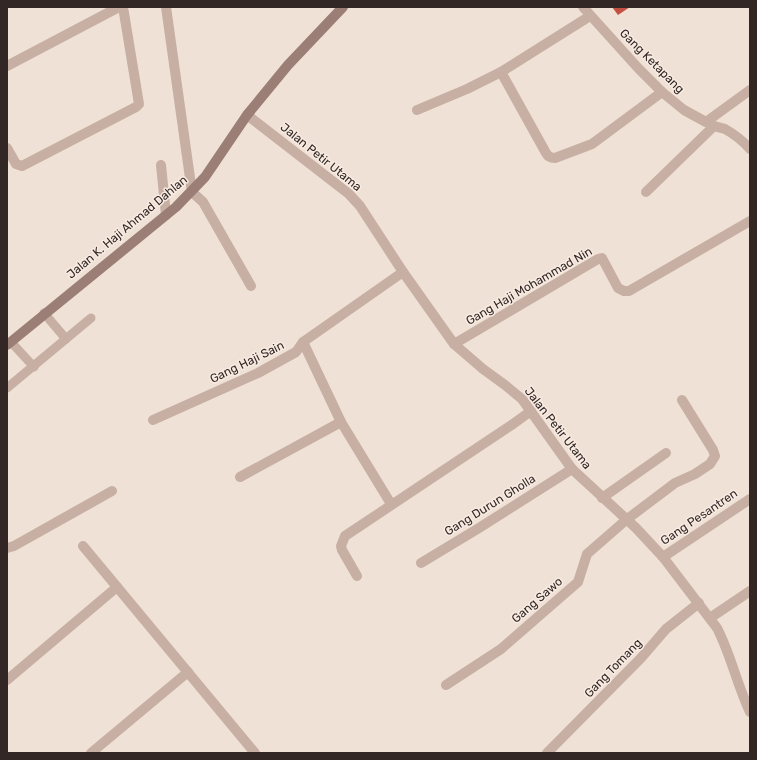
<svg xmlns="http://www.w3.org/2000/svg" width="757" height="760" font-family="Rubik,sans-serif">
<rect width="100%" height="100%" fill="#f0e1d6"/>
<polygon fill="#c45041" points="612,7 630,7 618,15"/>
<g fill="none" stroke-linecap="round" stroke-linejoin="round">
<g stroke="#c7afa3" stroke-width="9">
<polyline points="44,313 66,339"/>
<polyline points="11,342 34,367"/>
<polyline points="7,388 91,318"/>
</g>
<g stroke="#c7afa3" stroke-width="10">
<polyline points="166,7 192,192 203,202 251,286"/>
<polyline points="583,7 638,68 662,92 684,110 706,122 750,90"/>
<polyline points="7,66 119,7"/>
<path d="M501 72 546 153C548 157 551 158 555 158L592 144 662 92"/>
<polyline points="417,110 467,89 501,72 590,16"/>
<path d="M247 115 349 194 360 206 403 272 454 344 483 369 505 385 522 399 572 469 636 528 663 557 717 628C731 655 737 685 750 712"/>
<path d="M710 124C714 127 720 127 725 129 734 134 743 141 750 149"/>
<polyline points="7,148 16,164 22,166 136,107 139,104 123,7"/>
<polyline points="161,165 166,215"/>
<polyline points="646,192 714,126"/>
<polyline points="303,342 341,422 391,504"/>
<polyline points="454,344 598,259 602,258 618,288 624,291 629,291 750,221"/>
<polyline points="153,420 258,373 296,352 303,342 403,272"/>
<polyline points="240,477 341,422"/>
<polyline points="602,498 666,453"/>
<polyline points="83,546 255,753"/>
<polyline points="7,548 14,546 112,491"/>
<polyline points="663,557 750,499"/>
<polyline points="421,563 479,528 572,469"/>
<polyline points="357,576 342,550 341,546 345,536 513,424 531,411"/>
<polyline points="710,618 750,591"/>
<polyline points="7,680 117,587"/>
<polyline points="446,685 501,649 578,582 587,554 626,520 675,483 695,474 710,464 715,456 713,450 682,400"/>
<polyline points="91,753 188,672"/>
<polyline points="547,753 641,658 666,629 699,603"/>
</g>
<polyline stroke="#9b7e75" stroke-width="10" points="7,345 176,207 205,177 247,115 288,65 343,7"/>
</g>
<g text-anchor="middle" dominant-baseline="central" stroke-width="3" stroke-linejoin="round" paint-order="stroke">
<g font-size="12" fill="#322725" stroke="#f8ebe2">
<text transform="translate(652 61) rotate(45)">Gang Ketapang</text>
<text transform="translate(321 157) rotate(39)">Jalan Petir Utama</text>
<text transform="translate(127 227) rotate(-40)">Jalan K. Haji Ahmad Dahlan</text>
<text transform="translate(529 286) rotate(-30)">Gang Haji Mohammad Nin</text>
<text transform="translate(247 362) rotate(-26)">Gang Haji Sain</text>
<text transform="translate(558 428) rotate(52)">Jalan Petir Utama</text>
<text transform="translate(490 505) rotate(-32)">Gang Durun Gholla</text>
<text transform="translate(699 517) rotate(-34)">Gang Pesantren</text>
<text transform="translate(537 600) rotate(-41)">Gang Sawo</text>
<text transform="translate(613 668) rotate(-46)">Gang Tomang</text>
</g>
</g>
<rect width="757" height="760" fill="none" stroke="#322725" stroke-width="16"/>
</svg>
